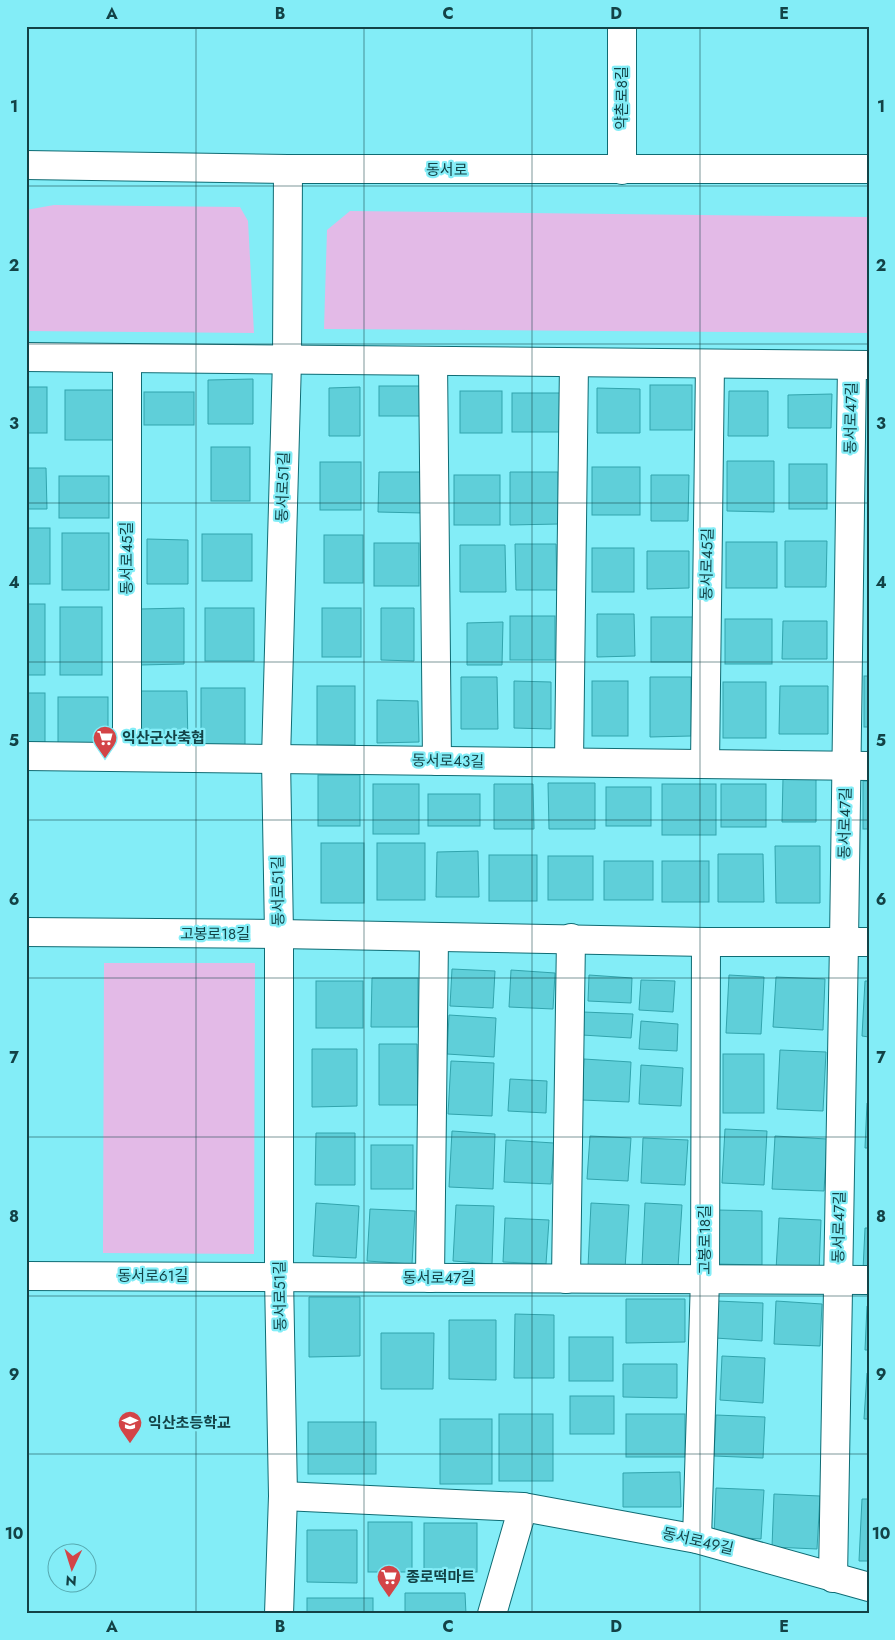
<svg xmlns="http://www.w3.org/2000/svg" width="895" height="1640" font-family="Jost,'Noto Sans KR',sans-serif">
<rect width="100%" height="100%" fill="#83edf7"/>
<g fill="#e3bae7">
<polygon points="54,205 240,207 248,221 254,333 26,331 26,210"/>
<polygon points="350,211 869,217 869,333 324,329 327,230"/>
<polygon points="104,963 255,963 254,1254 103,1253"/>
</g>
<g fill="#5fcfd9" stroke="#32a4ad">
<polygon points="253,379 253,424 208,424 208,380"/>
<rect x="650" y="385" width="42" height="45"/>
<rect x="379" y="386" width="44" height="30"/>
<rect x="26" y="387" width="21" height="46"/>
<polygon points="360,387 360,436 329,436 329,388"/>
<polygon points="597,388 640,389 640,433 597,433"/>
<rect x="65" y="390" width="52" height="50"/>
<rect x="460" y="391" width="42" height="42"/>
<polygon points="729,391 768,391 768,436 728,436"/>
<rect x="144" y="392" width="50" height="33"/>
<rect x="512" y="393" width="48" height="39"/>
<polygon points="832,394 831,428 788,428 788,395"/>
<rect x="211" y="447" width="39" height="54"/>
<polygon points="727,461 774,461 774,512 727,511"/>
<rect x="320" y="462" width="41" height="48"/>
<rect x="789" y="464" width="38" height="45"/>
<rect x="592" y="467" width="48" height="48"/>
<polygon points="26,468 46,468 47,509 26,509"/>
<polygon points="379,472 423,472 423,513 378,512"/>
<polygon points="510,472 558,472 559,524 510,525"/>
<rect x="454" y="475" width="46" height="50"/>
<polygon points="651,475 689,475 688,521 651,521"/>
<rect x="59" y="476" width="50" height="42"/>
<rect x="26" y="528" width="24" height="56"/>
<rect x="62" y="533" width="47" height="57"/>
<rect x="202" y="534" width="50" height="47"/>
<rect x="324" y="535" width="39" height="48"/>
<polygon points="147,539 188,540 188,584 147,584"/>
<polygon points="785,541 827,541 826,587 785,587"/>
<rect x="726" y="542" width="51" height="46"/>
<rect x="374" y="543" width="45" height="43"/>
<polygon points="515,544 556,544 557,590 516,590"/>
<polygon points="460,545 505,545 506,592 460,592"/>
<rect x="592" y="548" width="42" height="44"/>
<polygon points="647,551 689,551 689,588 647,589"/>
<rect x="26" y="604" width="19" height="71"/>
<rect x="60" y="607" width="42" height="68"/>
<polygon points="184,608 184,664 140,665 140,609"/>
<rect x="205" y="608" width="49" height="53"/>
<rect x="322" y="608" width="39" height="49"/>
<polygon points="381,608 414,608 414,661 381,660"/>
<polygon points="597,614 634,614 635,656 597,657"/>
<rect x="510" y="616" width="45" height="44"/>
<rect x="651" y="617" width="43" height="45"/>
<rect x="725" y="619" width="47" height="45"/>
<polygon points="783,621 827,621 827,659 782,659"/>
<polygon points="503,622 502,665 467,665 467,623"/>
<rect x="864" y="676" width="5" height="51"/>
<polygon points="461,677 497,677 498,729 461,729"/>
<polygon points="650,677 691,677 691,736 650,737"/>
<polygon points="514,681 551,682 551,729 514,728"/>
<rect x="592" y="681" width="36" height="55"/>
<rect x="723" y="682" width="43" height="56"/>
<rect x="317" y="686" width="38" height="59"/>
<polygon points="780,686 828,686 828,734 779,734"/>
<rect x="201" y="688" width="44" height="63"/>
<polygon points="135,691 187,691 188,748 135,748"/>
<rect x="26" y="693" width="19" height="51"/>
<rect x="58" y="697" width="50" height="54"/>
<polygon points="377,700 418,701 419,742 377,743"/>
<rect x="318" y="775" width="42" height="51"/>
<polygon points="783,778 816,778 816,822 782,822"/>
<rect x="863" y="781" width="6" height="48"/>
<polygon points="548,783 595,783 595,829 549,829"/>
<rect x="373" y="784" width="46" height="50"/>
<polygon points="494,784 533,784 534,829 494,829"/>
<rect x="662" y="784" width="54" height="51"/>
<rect x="721" y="784" width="45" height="43"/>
<rect x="606" y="787" width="45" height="39"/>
<rect x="428" y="794" width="52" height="32"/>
<rect x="321" y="843" width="43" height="60"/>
<rect x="377" y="843" width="48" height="57"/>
<polygon points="775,846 820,846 820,903 776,903"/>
<polygon points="478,851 479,897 436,897 437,852"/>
<polygon points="718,854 763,854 764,902 718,902"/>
<rect x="489" y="855" width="48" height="46"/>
<rect x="548" y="856" width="45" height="44"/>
<rect x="604" y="861" width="49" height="39"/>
<rect x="662" y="861" width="47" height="41"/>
<polygon points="452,969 495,971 493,1008 450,1006"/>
<polygon points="511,970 555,973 553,1009 509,1007"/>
<polygon points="589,975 632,978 631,1003 588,1001"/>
<polygon points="729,975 764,977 761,1034 726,1033"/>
<polygon points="776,977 825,979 823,1030 773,1027"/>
<polygon points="372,978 418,978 418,1027 371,1027"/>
<polygon points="641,980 675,981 673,1012 639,1010"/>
<rect x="316" y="981" width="47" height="47"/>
<polygon points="865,981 869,981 869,1037 862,1036"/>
<polygon points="583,1012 633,1014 631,1038 582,1035"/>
<polygon points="449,1015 496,1018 494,1057 447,1054"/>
<polygon points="641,1021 678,1024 677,1051 639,1049"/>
<polygon points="379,1044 417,1044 418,1105 379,1105"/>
<polygon points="312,1049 357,1049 357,1106 312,1107"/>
<polygon points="780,1050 826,1052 823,1111 777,1109"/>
<rect x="723" y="1054" width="41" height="59"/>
<polygon points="584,1059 631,1062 629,1102 582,1100"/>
<polygon points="451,1061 494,1063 492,1116 448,1114"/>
<polygon points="641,1065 683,1068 681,1106 639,1104"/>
<polygon points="510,1079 547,1081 546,1113 508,1111"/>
<polygon points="867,1103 869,1103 869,1148 865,1148"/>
<polygon points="725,1129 767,1131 764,1185 722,1183"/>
<polygon points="452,1131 495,1134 493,1189 449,1187"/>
<polygon points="316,1133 355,1133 355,1185 315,1185"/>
<polygon points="590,1136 631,1138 628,1181 587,1179"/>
<polygon points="775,1136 827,1139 824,1191 772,1189"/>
<polygon points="643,1138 688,1140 685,1185 641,1183"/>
<polygon points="506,1140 554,1143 551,1184 504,1182"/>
<rect x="371" y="1145" width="42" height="44"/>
<polygon points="316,1203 359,1206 356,1258 313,1256"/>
<polygon points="591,1203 629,1205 625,1269 588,1267"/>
<polygon points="645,1203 682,1205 678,1267 642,1265"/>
<polygon points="456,1205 494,1206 492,1264 453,1261"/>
<polygon points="370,1209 415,1211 412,1264 367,1261"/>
<polygon points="718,1210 762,1211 762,1265 717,1264"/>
<polygon points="505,1218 549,1220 546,1264 503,1262"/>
<polygon points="779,1218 821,1220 819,1272 776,1270"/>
<polygon points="865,1228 869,1228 869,1271 863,1270"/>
<polygon points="309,1297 360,1297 360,1356 309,1357"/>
<polygon points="626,1299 685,1299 685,1342 626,1343"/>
<polygon points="717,1301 763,1303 762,1341 715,1338"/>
<polygon points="776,1301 822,1304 820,1346 774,1344"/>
<polygon points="867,1306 869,1306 869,1350 865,1350"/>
<polygon points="515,1314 554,1315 554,1378 514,1378"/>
<polygon points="449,1320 496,1320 496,1380 449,1379"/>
<polygon points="381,1333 434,1333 433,1389 381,1389"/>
<rect x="569" y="1337" width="44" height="44"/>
<polygon points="722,1356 765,1358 763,1403 720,1400"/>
<polygon points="623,1364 677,1364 677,1398 623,1397"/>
<polygon points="867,1373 869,1373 869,1419 864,1419"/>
<rect x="570" y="1396" width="44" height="38"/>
<rect x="499" y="1414" width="54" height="67"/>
<rect x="626" y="1414" width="59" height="43"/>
<polygon points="716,1415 765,1417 763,1458 714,1456"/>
<rect x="440" y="1419" width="52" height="65"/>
<rect x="308" y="1422" width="68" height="52"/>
<polygon points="680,1472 681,1507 623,1507 623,1473"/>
<polygon points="716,1488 764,1490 761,1539 714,1536"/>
<polygon points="774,1494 820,1496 817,1549 772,1547"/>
<polygon points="862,1499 869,1499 869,1561 859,1561"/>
<rect x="368" y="1522" width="44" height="50"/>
<rect x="424" y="1523" width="53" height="49"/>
<polygon points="307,1530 357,1530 357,1583 307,1582"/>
<polygon points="405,1593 465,1593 466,1614 405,1614"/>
<rect x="307" y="1598" width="66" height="16"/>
</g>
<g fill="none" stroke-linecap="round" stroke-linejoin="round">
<defs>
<g id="minor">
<polyline points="26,165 288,169 869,169"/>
<polyline points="622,170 622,26"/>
<polyline points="26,357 869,365"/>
<polyline points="127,358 127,757"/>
<polyline points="433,361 437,761"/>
<polyline points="26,756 869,766"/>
<polyline points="569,762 574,363"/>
<polyline points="705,764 710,364"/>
<polyline points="26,932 279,934 706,942 869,942"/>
<polyline points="26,1276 869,1280"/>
<polyline points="430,1278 434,937"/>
<polyline points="566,1279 571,938"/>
<polyline points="283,1496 523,1507 697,1539 869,1587"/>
<polyline points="697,1539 705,1279 706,942"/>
<polyline points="833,1578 844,942 852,365"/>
<polyline points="279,1614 283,1496 279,1277 279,934 276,759 287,360 288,169"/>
<polyline points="492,1614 523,1507"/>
</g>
</defs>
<use href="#minor" stroke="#0f6c74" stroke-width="30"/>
<use href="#minor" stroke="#fff" stroke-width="28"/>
</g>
<path fill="none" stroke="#134246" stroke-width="1" stroke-opacity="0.55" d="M196 26V1614M364 26V1614M532 26V1614M700 26V1614M26 186H869M26 344H869M26 503H869M26 662H869M26 820H869M26 978H869M26 1137H869M26 1296H869M26 1454H869"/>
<defs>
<symbol id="supermarket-pin" viewBox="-11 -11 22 30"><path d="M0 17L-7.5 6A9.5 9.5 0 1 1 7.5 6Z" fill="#d34447" stroke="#83edf7"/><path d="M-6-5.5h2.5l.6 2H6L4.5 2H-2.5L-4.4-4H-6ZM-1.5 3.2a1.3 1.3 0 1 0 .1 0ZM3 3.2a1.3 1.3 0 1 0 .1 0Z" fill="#fff"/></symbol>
<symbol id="school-pin" viewBox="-11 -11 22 30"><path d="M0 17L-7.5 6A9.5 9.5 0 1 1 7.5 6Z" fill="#d34447" stroke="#83edf7"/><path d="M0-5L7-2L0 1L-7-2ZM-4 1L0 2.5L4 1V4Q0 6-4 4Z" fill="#fff"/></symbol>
</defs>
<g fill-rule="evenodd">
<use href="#supermarket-pin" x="91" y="724" width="28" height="38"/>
<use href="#school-pin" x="116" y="1409" width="28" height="38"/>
<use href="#supermarket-pin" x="375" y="1563" width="28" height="38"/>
</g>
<g text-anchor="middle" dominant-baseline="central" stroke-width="4.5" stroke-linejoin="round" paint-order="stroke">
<g font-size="15" fill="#134246" stroke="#83edf7">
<text transform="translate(622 98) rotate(-90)">약촌로8길</text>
<text x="447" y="170">동서로</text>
<text transform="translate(851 418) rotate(-89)">동서로47길</text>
<text transform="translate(283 487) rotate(-88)">동서로51길</text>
<text transform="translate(127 558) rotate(-90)">동서로45길</text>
<text transform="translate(707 564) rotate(-89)">동서로45길</text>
<text transform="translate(448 761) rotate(1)">동서로43길</text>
<text transform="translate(845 823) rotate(-89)">동서로47길</text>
<text transform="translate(278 891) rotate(-91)">동서로51길</text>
<text x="215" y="934">고봉로18길</text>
<text transform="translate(839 1227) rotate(-89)">동서로47길</text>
<text transform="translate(705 1240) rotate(-90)">고봉로18길</text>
<text x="153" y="1276">동서로61길</text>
<text x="439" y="1278">동서로47길</text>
<text transform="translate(280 1296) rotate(-91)">동서로51길</text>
<text transform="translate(698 1541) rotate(13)">동서로49길</text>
</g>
<g font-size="15" font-weight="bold" fill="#134246" stroke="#83edf7" text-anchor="start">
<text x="122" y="738">익산군산축협</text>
<text x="148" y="1423">익산초등학교</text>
<text x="406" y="1577">종로떡마트</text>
</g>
</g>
<rect width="895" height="1640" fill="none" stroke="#83edf7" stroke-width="55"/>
<g transform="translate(72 1568) rotate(184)"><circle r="24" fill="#83edf7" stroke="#56a9b0"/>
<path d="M0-4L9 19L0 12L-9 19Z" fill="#d34447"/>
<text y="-8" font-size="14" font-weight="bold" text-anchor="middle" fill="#134246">N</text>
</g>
<rect x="28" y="28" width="840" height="1584" fill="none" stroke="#134246" stroke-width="2"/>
<g font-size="16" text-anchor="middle" font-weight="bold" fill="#134246">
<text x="112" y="19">A</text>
<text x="280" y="19">B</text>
<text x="448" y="19">C</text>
<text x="616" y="19">D</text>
<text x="784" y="19">E</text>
<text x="14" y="112">1</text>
<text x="881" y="112">1</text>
<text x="14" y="271">2</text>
<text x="881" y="271">2</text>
<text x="14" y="429">3</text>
<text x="881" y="429">3</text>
<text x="14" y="588">4</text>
<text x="881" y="588">4</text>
<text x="14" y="746">5</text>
<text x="881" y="746">5</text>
<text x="14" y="905">6</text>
<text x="881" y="905">6</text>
<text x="14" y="1063">7</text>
<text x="881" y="1063">7</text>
<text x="14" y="1222">8</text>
<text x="881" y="1222">8</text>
<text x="14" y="1380">9</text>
<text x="881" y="1380">9</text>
<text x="14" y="1539">10</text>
<text x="881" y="1539">10</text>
<text x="112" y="1632">A</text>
<text x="280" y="1632">B</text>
<text x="448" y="1632">C</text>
<text x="616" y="1632">D</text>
<text x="784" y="1632">E</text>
</g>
</svg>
